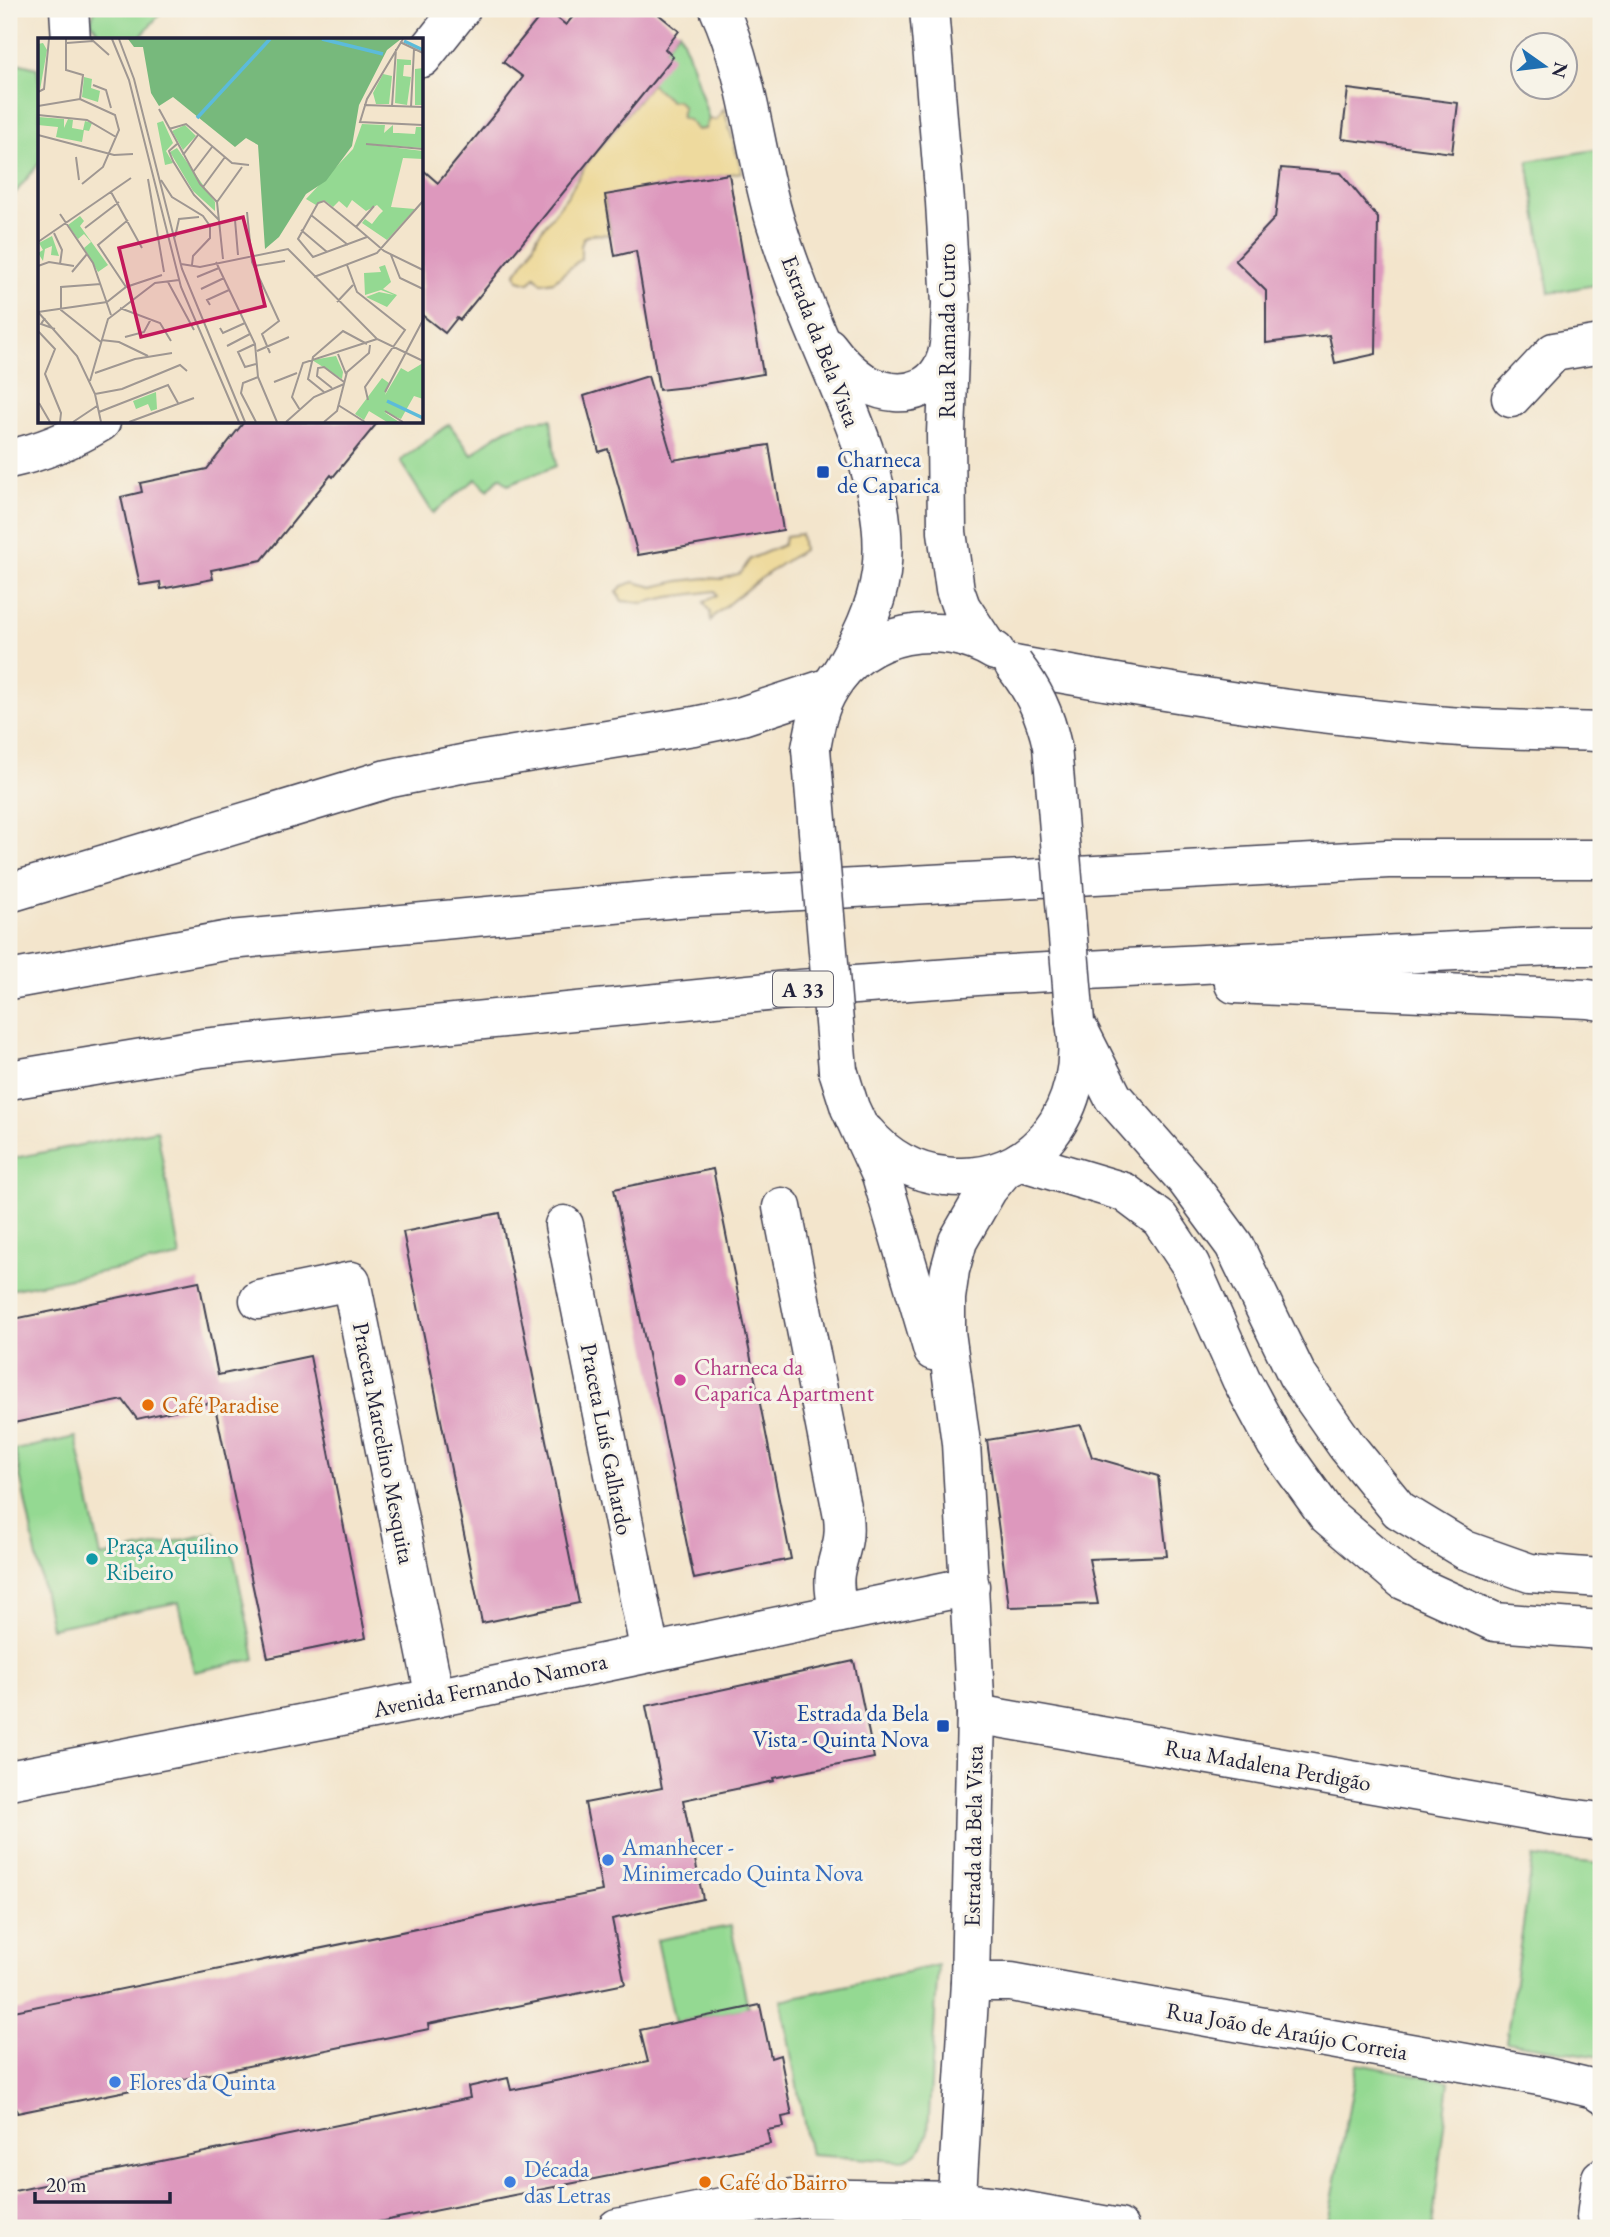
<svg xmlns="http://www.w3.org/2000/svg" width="1610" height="2237" font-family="'EB Garamond',serif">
<rect width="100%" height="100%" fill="#f7f3e8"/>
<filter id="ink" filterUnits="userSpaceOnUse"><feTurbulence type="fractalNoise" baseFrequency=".0143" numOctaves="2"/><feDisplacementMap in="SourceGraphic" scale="14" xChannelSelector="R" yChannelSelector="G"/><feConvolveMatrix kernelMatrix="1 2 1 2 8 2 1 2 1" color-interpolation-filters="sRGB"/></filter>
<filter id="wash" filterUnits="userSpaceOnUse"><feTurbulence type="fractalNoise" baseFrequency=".00686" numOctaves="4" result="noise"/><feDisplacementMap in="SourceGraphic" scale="28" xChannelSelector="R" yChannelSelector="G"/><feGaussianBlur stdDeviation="1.57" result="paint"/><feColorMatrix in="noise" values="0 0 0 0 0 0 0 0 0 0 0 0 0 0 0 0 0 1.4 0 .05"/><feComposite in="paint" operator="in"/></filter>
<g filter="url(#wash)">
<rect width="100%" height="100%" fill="#f3e5cc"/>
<g fill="#94d992" stroke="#5b7e66" stroke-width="2">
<polygon points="95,9 164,9 138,40 103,40 91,21"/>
<polygon points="679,31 688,52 709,119 705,129 697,130 681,117 683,107 677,101 670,101 651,84 664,49"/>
<polygon points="17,63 37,68 40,87 40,162 9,201 9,97 14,89"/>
<polygon points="1601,149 1601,284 1549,293 1528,161"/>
<path d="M551 419 556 466 508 485 500 477 488 490 476 479 433 513 400 461 449 424 472 455C498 431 514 421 551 419Z"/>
<polygon points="157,1130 180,1257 9,1290 9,1159"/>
<polygon points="76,1437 101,1557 215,1533 220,1556 233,1553 255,1659 194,1672 179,1602 51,1628 15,1450"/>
<polygon points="1533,1857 1601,1864 1601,2057 1506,2042"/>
<polygon points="731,1926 748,2008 675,2023 657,1940"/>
<path d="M938 1965 928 2132C922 2149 918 2157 900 2161L810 2155 781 2000Z"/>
<polygon points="1357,2064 1449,2081 1432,2228 1327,2228"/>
</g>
<g fill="#eeda9e" stroke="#887e6c" stroke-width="2">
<polygon points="651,84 670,101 677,100 683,107 681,117 690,121 697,130 705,129 709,119 716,120 724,109 742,172 608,196 605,200 611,235 594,234 584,237 581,246 581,259 554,281 542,283 535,276 529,283 518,280 516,273 530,253 538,235 568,195 587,163"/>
<path d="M801 534 803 550C771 570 743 591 715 615L711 621 710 612 704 602 717 595 715 591 669 597 643 603 622 601 617 592 622 586 634 582 653 587 679 581 706 578 722 579 741 573 750 559 783 545 786 536Z"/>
</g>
<g id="blocks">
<g fill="#dd98bd">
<polygon points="546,9 566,25 579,9 652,9 679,31 665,49 673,57 460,320 457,318 445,333 422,315 422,169 438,183 498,110 523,77 503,62"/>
<polygon points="1348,89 1458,103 1452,153 1342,139"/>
<polygon points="1281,168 1341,173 1378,218 1376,354 1335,363 1329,335 1266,343 1266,291 1235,260 1275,218"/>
<polygon points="729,174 763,374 686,387 659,390 636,251 615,256 605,195"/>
<polygon points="648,376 673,460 769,445 783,530 638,555 608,449 599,452 584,396"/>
<polygon points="244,422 378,422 333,477 331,475 262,560 211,570 213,579 161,589 160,582 140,585 121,497 142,492 140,483 207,469"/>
<polygon points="713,1169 791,1559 694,1579 614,1189"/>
<polygon points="500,1213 579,1603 482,1623 403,1232"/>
<polygon points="199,1281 218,1375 310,1356 366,1638 268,1658 214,1402 137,1419 123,1400 9,1424 9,1320"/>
<polygon points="1081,1425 1092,1457 1158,1476 1167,1556 1089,1559 1098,1604 1009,1607 987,1440"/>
<polygon points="854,1661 874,1758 773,1778 774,1781 683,1800 703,1899 612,1919 625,1984 428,2024 429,2029 141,2088 17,2113 16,2108 9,2109 9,2012 602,1891 585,1803 662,1788 646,1706"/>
<polygon points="760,2005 771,2058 780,2055 792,2115 782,2117 784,2127 767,2130 770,2144 348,2228 9,2228 9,2192 470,2098 468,2087 508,2078 511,2090 648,2062 640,2030"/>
</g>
</g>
</g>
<g filter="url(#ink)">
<use href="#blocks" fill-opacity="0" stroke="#413f51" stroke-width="2"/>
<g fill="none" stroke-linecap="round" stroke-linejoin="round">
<defs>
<g id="street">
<polyline points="69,9 71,40"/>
<polyline points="422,58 461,9"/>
<polyline points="1511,398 1554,352 1601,344"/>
<path d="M9 459C41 452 73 439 101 422"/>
<path d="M782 1207 843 1517C846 1542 839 1551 835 1573 833 1587 836 1600 839 1613"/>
<polyline points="564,1225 650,1653"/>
<polyline points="259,1300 351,1281 435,1698"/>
<polyline points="976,1714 1561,1817 1601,1822"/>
<polyline points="9,1780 435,1698 970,1586"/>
<polyline points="970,1982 1011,1982 1545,2077 1599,2090 1601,2094"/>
<polyline points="1596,2217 1601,2178"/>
<polyline points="617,2228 727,2206 803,2198 957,2201 999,2206 1119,2228"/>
</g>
<g id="secondary">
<path d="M719 9C750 77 754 153 776 224 790 268 807 311 825 353 853 421 891 497 881 573 876 609 860 639 842 671"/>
<polyline points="929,9 945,202 951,303 946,434 947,532 955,590 961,607 986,645"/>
<path d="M828 347C837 360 853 376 867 384 905 403 943 389 949 345"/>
<path d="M811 749C815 727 818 707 830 688 864 630 941 618 995 651"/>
<polyline points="838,1070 850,1108 881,1175 933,1351"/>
<path d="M866 1133C886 1157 914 1173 945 1176 1035 1187 1090 1106 1075 1022"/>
<polyline points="955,2228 970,1982 976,1714 961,1443 946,1332 946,1298 950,1270 958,1241 988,1189 1003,1171"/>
</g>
<g id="highway">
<path d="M1014 665C1157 691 1301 714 1447 726 1498 730 1550 730 1601 732"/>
<polyline points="9,893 387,779 471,762 694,726 742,716 830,687"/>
<polyline points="9,980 230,940 689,897 1388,859 1601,859"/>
<polyline points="1234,984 1588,999 1601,1001"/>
<polyline points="1075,1022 1113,1097 1186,1180 1234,1245 1297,1375 1346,1445 1399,1510 1465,1550 1530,1573 1601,1578"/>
<polyline points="9,1080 203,1048 787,990 991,975 1552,946 1601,946"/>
<polyline points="1020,1161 1124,1192 1160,1219 1190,1264 1241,1379 1276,1444 1327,1515 1403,1580 1495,1622 1601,1630"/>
</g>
</defs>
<use href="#street" stroke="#413f51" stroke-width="41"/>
<use href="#secondary" stroke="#413f51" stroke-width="41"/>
<use href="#highway" stroke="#413f51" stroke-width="41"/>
<use href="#street" stroke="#fff" stroke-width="38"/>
<use href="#secondary" stroke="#fff" stroke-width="38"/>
<use href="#highway" stroke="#fff" stroke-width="38"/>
<defs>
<g id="secondary-bridge">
<path d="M1014 665C1034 691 1045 714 1052 746L1075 1022"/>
<polyline points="811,749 838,1070"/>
</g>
</defs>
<use href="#secondary-bridge" stroke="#413f51" stroke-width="41" stroke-linecap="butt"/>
<use href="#secondary-bridge" stroke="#fff" stroke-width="38"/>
</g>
</g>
<g fill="#1a4fb4" stroke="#f7f3e8" stroke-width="2.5">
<rect x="816" y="465" width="14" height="14" rx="3.5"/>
<rect x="936" y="1719" width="14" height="14" rx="3.5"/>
</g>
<circle fill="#d1479c" stroke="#f7f3e8" stroke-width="2.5" cx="680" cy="1380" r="7"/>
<g fill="#e8710a" stroke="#f7f3e8" stroke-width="2.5">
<circle cx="148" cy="1405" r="7"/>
<circle cx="705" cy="2182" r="7"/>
</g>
<circle fill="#0f9aa8" stroke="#f7f3e8" stroke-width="2.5" cx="92" cy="1559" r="7"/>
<g fill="#3f7fe0" stroke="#f7f3e8" stroke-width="2.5">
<circle cx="608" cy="1860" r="7"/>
<circle cx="115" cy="2082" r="7"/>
<circle cx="510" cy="2182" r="7"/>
</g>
<g text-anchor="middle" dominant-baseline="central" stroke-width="6" stroke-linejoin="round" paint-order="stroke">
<rect fill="#f7f3e8" stroke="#62616f" stroke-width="2" x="773" y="971.5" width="60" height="35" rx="5"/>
<g font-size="21" font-weight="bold" fill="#22223b">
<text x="803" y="989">A 33</text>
</g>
<g font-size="23" fill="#22223b" stroke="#f7f3e8">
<text transform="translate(947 331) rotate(-90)">Rua Ramada Curto</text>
<text transform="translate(821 341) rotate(69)">Estrada da Bela Vista</text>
<text transform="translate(607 1439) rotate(79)">Praceta Luís Galhardo</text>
<text transform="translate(384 1443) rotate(79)">Praceta Marcelino Mesquita</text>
<text transform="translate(490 1685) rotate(-12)">Avenida Fernando Namora</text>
<text transform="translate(1268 1765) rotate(10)">Rua Madalena Perdigão</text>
<text transform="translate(973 1836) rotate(-89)">Estrada da Bela Vista</text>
<text transform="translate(1287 2031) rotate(10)">Rua João de Araújo Correia</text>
</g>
<g font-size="23" fill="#164399" stroke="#f7f3e8" text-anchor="start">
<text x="837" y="459">Charneca<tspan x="837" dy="26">de Caparica</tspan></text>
<text x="929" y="1713" text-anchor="end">Estrada da Bela<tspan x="929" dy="26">Vista - Quinta Nova</tspan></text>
</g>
<g font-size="23" fill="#b23c85" stroke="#f7f3e8" text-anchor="start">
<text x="694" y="1367">Charneca da<tspan x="694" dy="26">Caparica Apartment</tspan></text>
</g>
<g font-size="23" fill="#c56008" stroke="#f7f3e8" text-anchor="start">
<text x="162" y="1405">Café Paradise</text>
<text x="719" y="2182">Café do Bairro</text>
</g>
<g font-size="23" fill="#0d838f" stroke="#f7f3e8" text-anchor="start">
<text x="106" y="1546">Praça Aquilino<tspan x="106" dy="26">Ribeiro</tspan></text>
</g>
<g font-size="23" fill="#366cbe" stroke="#f7f3e8" text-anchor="start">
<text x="622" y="1847">Amanhecer -<tspan x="622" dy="26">Minimercado Quinta Nova</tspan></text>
<text x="129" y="2082">Flores da Quinta</text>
<text x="524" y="2169">Década<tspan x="524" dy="26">das Letras</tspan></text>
</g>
</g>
<g transform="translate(38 38)">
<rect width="385" height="385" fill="#f3e5cc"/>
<path d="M5 5 9 12 2 52 0 6ZM359 21 373 22V27H366L365 38 373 39 369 67 357 65ZM385 30V67H377V31ZM345 36 354 38 351 66H338L335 55ZM46 39 54 41 53 50 62 53 60 64 44 59ZM0 79 26 81V90L30 81 35 82 34 90 45 92 47 83 54 85 51 93 46 92 44 104 18 99 20 89 0 87ZM125 83 135 105 128 113 135 125 127 127 119 85ZM324 86 347 87 346 95 355 87V95H360L377 96 378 89H385V110L327 106 385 113V121L365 120 353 169 377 171 349 202 324 185 327 181 334 186 341 177 345 173 339 167 328 173 314 162 309 170 301 163 295 169 286 162 278 167 268 161 315 111ZM147 87 158 98 145 112 134 93ZM139 110 177 164V173L155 153 132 114ZM42 178 46 183 42 188 70 227 60 234 46 210 53 204 46 196 40 201 30 187ZM14 198 21 218 13 217 14 208 7 211 5 223 0 215 5 212 1 205ZM347 227 353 244 345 251 359 257 349 269 328 259 341 254 356 257 343 252 327 257 326 235 343 234 341 229ZM298 318 305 334 304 341 274 322ZM385 325V361L376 358 363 381 346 374 361 384H349L331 373 326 382 317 376 344 340 351 345 347 357 363 330 370 334ZM118 354 119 371 113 373 110 366 98 371 95 363Z" fill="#94d992"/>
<path d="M90 1H363L349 12 321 67 314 108 288 143 268 156 241 199 227 211 220 107 208 100 197 109 135 59 121 68 113 55 105 9H96Z" fill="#77b97c"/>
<path fill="none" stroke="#5cbbda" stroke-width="3.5" d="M284 1 345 16M366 3 385 12M159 80 232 1M349 363 385 380"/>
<path fill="none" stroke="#9f9792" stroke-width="2" d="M28 1V32L45 37 42 61M53 1 71 17M74 1 91 42 143 249 201 384M81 1 96 41 144 231 207 384M365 1 329 61 322 84 385 87M362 4 385 15M29 5 55 3M55 47 68 52 73 70M0 54 6 51 11 1M326 67 385 69M0 68 42 61 77 77 81 92 65 129 44 146M354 68 358 11M373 69 376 11M121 71 162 146 179 164 185 221M0 77 49 82 78 99M131 91 148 86 194 125 211 127M0 97 76 117 95 116M139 106 131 113 135 123 156 157 181 182M328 106 385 111M145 117 160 97M38 119 41 142M155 134 174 109M110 141 126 234M123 142 134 159 165 178 172 188V200L155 218 154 227M165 149 187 119M73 154 104 210M179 164 204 129M209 174 214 224 241 283 224 296 232 315M22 176 55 225 73 277M273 177 310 207M318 189 336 168M47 190 81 164M263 192 289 214M16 195 24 212 22 226M137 199 141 181 161 179M329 199 275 219 260 201 280 165 286 163 318 189 346 213 385 232M0 204 93 140M200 217 197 182 204 180M353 217 362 240 385 251M178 224 217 306 220 339 239 384M143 226 162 229 250 211 339 301 385 323M309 227 319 254 367 292 327 349 330 362M0 228 11 224 36 228M216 228 247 223M34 234 49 216M159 239 181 230M276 239 339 215 385 163M130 244 156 292M63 246 23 249V272L63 304M88 249 60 207 90 182M163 251 186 240M299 264 315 247M172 267 169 262 191 252M82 270 122 285 133 303M0 274 69 264 88 249 124 237M0 274 39 318 57 356 63 384M7 280 3 286 17 291M182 290 185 295 207 285M0 293 17 311 7 336 23 375 22 384M87 299 106 294 113 281M63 302 81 304 110 318M217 306 200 314 207 329 218 326M189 308 212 296M219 313 251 299M300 316 308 336M57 335 97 321 134 315M52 343 70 281 117 245 141 242M236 344 259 335M294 350 279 338 280 330 286 329 306 344M286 354 270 341 275 319 305 293 329 306M347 354 385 282M57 356 84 351 142 327 149 333M1 365 12 384M300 367 327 384M262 372 254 359 265 325 339 301M347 373 365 384M61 374 130 347 140 365M35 384 59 368M91 384 156 360M218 384 203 355 205 345 220 339M248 384 276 359 306 346M286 384 299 373 309 334 331 315 332 307"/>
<path fill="#c2185b" fill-opacity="0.15" stroke="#c2185b" stroke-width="3.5" d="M205 179 227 268 103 299 81 210Z"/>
<rect width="385" height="385" fill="none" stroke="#22223b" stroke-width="3.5"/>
</g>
<rect width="1610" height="2237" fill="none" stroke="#f7f3e8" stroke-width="35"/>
<g transform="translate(1544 66) rotate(104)"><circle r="33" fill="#f7f3e8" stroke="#a29fa3" stroke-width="2"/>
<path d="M0-5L12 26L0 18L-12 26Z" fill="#1f6fb2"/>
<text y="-10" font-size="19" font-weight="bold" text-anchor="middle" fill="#22223b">N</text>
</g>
<path d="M35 2192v10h135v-10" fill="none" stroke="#22223b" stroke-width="3.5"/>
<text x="46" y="2192" font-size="21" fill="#22223b" stroke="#f7f3e8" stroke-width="5" paint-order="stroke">20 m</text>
</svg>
